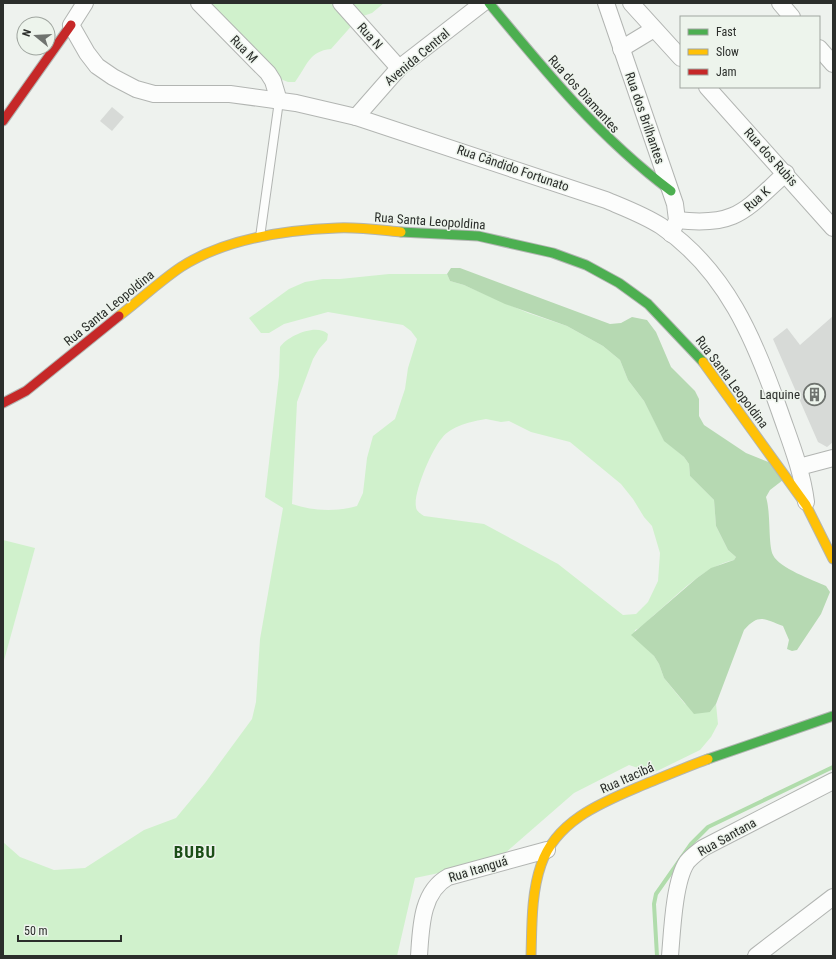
<svg xmlns="http://www.w3.org/2000/svg" width="836" height="959" font-family="'Roboto Condensed',sans-serif">
<rect width="100%" height="100%" fill="#eef2ee"/>
<g fill="#d0f1cc" fill-rule="evenodd">
<path d="M212 3H384L372 13 363 16 355 22 331 49C309 51 307 66 295 82H288L273 76 244 36 226 23 212 5Z"/>
<path d="M389 274H447L450 281 464 285 528 313 567 326 603 346 620 360 628 380 644 401 664 440 684 457 689 464 690 476 714 500 716 526 728 550 736 557 734 560C702 567 678 595 654 615 648 620 643 627 635 630L634 636 654 656 659 664 664 678 685 704 710 712 716 704 718 724 711 737 700 750 653 773 629 765 574 793 496 861 415 878 397 956H3V842L20 857 54 870 85 868 144 830 176 818 205 783 252 719 256 702 260 639 283 508 265 497 279 376 280 347C288 336 316 323 328 334L327 340 319 349 313 359 297 402 292 504C312 511 337 512 357 506L363 493 367 458 373 436 395 419 405 389 408 368 417 339 411 331 403 325 328 312 284 324 269 333H261L249 318 289 289 305 282 323 279H340ZM486 419 501 422 509 421 531 432 570 442 621 484 633 499 644 517 652 526 660 553 658 581 648 602 636 614 623 615 558 564 484 524 424 516C421 514 416 511 416 507 413 493 432 449 442 438 451 426 472 421 486 419Z"/>
<polygon points="3,540 35,548 3,664"/>
</g>
<path fill="#b6d9b2" d="M451 268H460L610 324 621 323 632 317 647 320 656 332 671 367 695 391 699 399V416L704 425 746 453 776 465 783 480 770 490 766 497C771 513 768 545 773 555 779 568 813 580 826 586L830 592 821 614 797 650 792 651 787 649 789 640 783 626C764 619 759 613 744 630L716 704 710 712 694 714 664 678 659 664 654 656 631 635 697 578 711 568 734 560 736 557 728 550 716 526 714 500 690 476 689 464 684 457 664 441 644 401 628 380 620 360 603 346 567 326 505 304 464 285 450 281 447 274Z"/>
<g fill="none" stroke-linecap="round" stroke-linejoin="round">
<polyline stroke="#b0dcab" stroke-width="4" points="657,956 654,904 656,894 691,844 708,827 833,767"/>
</g>
<g fill="#d7dad7">
<polygon points="112,107 124,117 112,131 100,121"/>
<polygon points="833,316 833,442 827,447 818,442 773,339 787,328 800,345"/>
</g>
<g fill="none" stroke-linecap="round" stroke-linejoin="round">
<defs>
<polyline id="lane" points="260,237 279,101"/>
<g id="street">
<path d="M85 3 71 25 87 53 97 66 113 77 136 89 154 94H230L296 103 356 117 606 200C625 208 644 215 661 226 726 270 755 340 780 412 790 441 802 470 806 502"/>
<polyline points="199,3 268,73 273,81 279,101"/>
<polyline points="341,3 399,68"/>
<polyline points="606,3 675,204 677,220 671,234"/>
<polyline points="631,3 681,58"/>
<polyline points="780,3 792,17"/>
<polyline points="819,48 833,64"/>
<polyline points="621,49 654,29"/>
<polyline points="707,87 833,228"/>
<polyline points="356,117 399,68 483,3"/>
<path d="M677 220C737 227 745 210 786 173"/>
<polyline points="799,467 833,458"/>
<path d="M419 956C421 928 421 892 448 877L547 850"/>
<path d="M670 956C672 933 674 881 687 862 692 856 698 852 703 848L833 781"/>
<polyline points="756,956 833,897"/>
</g>
<g id="fast">
<path d="M489 3C545 71 600 138 671 191"/>
<polyline points="401,232 478,236 553,253 586,265 619,283 648,304 703,362"/>
<polyline points="708,759 833,716"/>
</g>
<g id="slow">
<path d="M119 316C140 300 160 281 181 267 226 238 285 230 337 228 358 227 380 230 401 232"/>
<polyline points="703,362 806,505 833,559"/>
<path d="M531 956C532 926 531 894 541 865 556 820 603 802 643 785 665 776 686 767 708 759"/>
</g>
<g id="jam">
<polyline points="3,121 71,25"/>
<polyline points="3,403 26,391 119,316"/>
</g>
</defs>
<use href="#lane" stroke="#b2b5b2" stroke-width="10"/>
<use href="#street" stroke="#b2b5b2" stroke-width="18"/>
<use href="#fast" stroke="#b2b5b2" stroke-width="11"/>
<use href="#slow" stroke="#b2b5b2" stroke-width="11"/>
<use href="#jam" stroke="#b2b5b2" stroke-width="11"/>
<use href="#lane" stroke="#fcfdfc" stroke-width="8"/>
<use href="#street" stroke="#fcfdfc" stroke-width="16"/>
<use href="#fast" stroke="#4caf50" stroke-width="9"/>
<use href="#slow" stroke="#ffc107" stroke-width="9"/>
<use href="#jam" stroke="#c62828" stroke-width="9"/>
</g>
<defs>
<symbol id="building-ring" viewBox="-11 -11 22 22"><circle r="9.5" fill="#edf4ec" stroke="#6f736f" stroke-width="1.5"/><path d="M-4-6H4V6H1V3H-1V6H-4ZM-2.5-4.3h1.7v1.8h-1.7ZM.8-4.3h1.7v1.8H.8ZM-2.5-1h1.7V.8h-1.7ZM.8-1h1.7V.8H.8Z" fill="#6f736f"/></symbol>
</defs>
<g fill-rule="evenodd">
<use href="#building-ring" x="802" y="382" width="25" height="25"/>
</g>
<g text-anchor="middle" dominant-baseline="central" stroke-width="3" stroke-linejoin="round" paint-order="stroke">
<g font-size="13" fill="#2b2e2b" stroke="#edf4ec">
<text transform="translate(370 36) rotate(48)">Rua N</text>
<text transform="translate(244 49) rotate(45)">Rua M</text>
<text transform="translate(417 57) rotate(-40)">Avenida Central</text>
<text transform="translate(584 94) rotate(48)">Rua dos Diamantes</text>
<text transform="translate(645 118) rotate(71)">Rua dos Brilhantes</text>
<text transform="translate(771 157) rotate(48)">Rua dos Rubis</text>
<text transform="translate(513 168) rotate(19)">Rua Cândido Fortunato</text>
<text transform="translate(757 199) rotate(-42)">Rua K</text>
<text transform="translate(430 221) rotate(4)">Rua Santa Leopoldina</text>
<text transform="translate(109 308) rotate(-39)">Rua Santa Leopoldina</text>
<text transform="translate(732 382) rotate(53)">Rua Santa Leopoldina</text>
<text transform="translate(627 778) rotate(-24)">Rua Itacibá</text>
<text transform="translate(727 837) rotate(-29)">Rua Santana</text>
<text transform="translate(478 869) rotate(-17)">Rua Itanguá</text>
</g>
<g font-size="13" fill="#2b2e2b" stroke="#edf4ec" text-anchor="end">
<text x="800" y="394">Laquine</text>
</g>
<g font-size="17" font-weight="bold" letter-spacing="1" fill="#1c4e17" stroke="#edf4ec">
<text x="195" y="852">BUBU</text>
</g>
</g>
<rect width="836" height="959" fill="none" stroke="#2b2e2b" stroke-width="8"/>
<rect x="680" y="16" width="140" height="72" fill="#edf4ec" stroke="#9fa59f"/>
<rect x="688" y="29" width="20" height="6" fill="#4caf50" stroke="#9fa59f"/>
<text x="716" y="36" font-size="12" fill="#2b2e2b">Fast</text>
<rect x="688" y="49" width="20" height="6" fill="#ffc107" stroke="#9fa59f"/>
<text x="716" y="56" font-size="12" fill="#2b2e2b">Slow</text>
<rect x="688" y="69" width="20" height="6" fill="#c62828" stroke="#9fa59f"/>
<text x="716" y="76" font-size="12" fill="#2b2e2b">Jam</text>
<g transform="translate(36 36) rotate(288)"><circle r="19" fill="#edf4ec" stroke="#9fa59f"/>
<path d="M0-3L7 15L0 10L-7 15Z" fill="#6f736f"/>
<text y="-6" font-size="11" font-weight="bold" text-anchor="middle" fill="#2b2e2b">N</text>
</g>
<path d="M18 935v6h103v-6" fill="none" stroke="#2b2e2b" stroke-width="2"/>
<text x="24" y="935" font-size="12" fill="#2b2e2b" stroke="#edf4ec" stroke-width="3" paint-order="stroke">50 m</text>
</svg>
